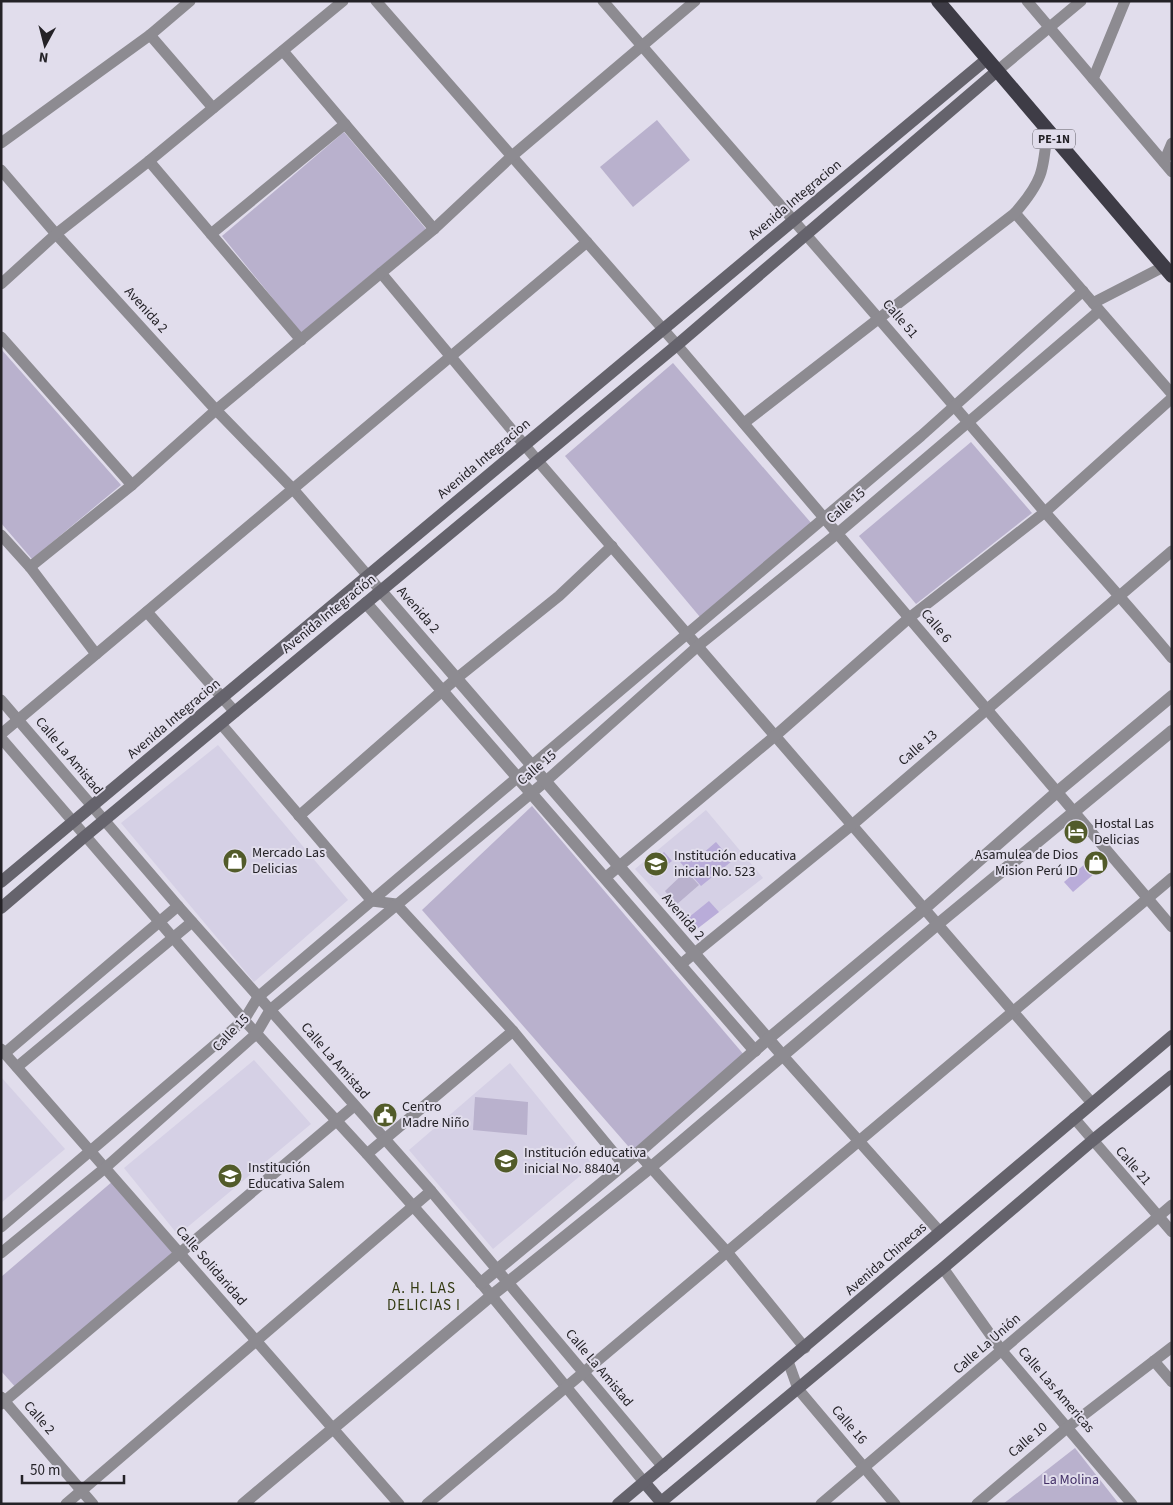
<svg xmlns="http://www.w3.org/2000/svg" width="1173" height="1505" font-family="'Source Sans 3',sans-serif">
<rect width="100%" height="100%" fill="#e1ddec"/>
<g fill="#d5d0e5">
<polygon points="218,745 348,900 254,982 121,823"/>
<polygon points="706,810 763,878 693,932 635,869"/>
<polygon points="254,1060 311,1124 178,1235 124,1168"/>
<polygon points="510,1063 593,1165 493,1249 409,1150"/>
<polygon points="1,1077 65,1149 1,1203"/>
</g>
<g fill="#b9b1cd">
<polygon points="657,120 690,160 633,207 600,167"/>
<polygon points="344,132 426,229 301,333 222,236"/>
<polygon points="1,349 121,485 32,559 1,523"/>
<polygon points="673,363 812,524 700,617 565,456"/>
<polygon points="971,442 1032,513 916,604 859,536"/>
<polygon points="532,806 745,1056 635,1154 422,910"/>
<polygon points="686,871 699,885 676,905 665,891"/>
<polygon points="475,1097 528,1102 527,1135 473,1130"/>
<polygon points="113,1181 178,1255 18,1390 1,1371 1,1277"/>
<polygon points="1075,1448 1119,1504 1003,1504"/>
</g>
<g fill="#b9acd9">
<polygon points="716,842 732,861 701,886 680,862 689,855 694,861"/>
<polygon points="664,852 672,861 652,877 645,868"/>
<polygon points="1093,857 1102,867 1073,892 1064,882"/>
<polygon points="709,901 719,912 693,932 683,922"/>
</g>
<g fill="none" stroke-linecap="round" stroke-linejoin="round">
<g stroke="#8d8b91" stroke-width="11">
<polyline points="376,1 677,345 1172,927"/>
<path d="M603 1C750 171 898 339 1043 510 1086 559 1130 607 1172 658"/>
<polyline points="1027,1 1172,172"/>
<polyline points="150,35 213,108"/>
<polyline points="283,51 434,229"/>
<polyline points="997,71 1081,1"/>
<polyline points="1093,79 1125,1"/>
<polyline points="1,143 150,35 190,1"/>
<polyline points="149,161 301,340"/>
<polyline points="1164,162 1172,143"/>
<polyline points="1,170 56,234 216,410 293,489 381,591"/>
<polyline points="1015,213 1172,394"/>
<polyline points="211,234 345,124"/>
<polyline points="381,273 537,460 1091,1102"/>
<polyline points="1,284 56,234 149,161 343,1"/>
<polyline points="1093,303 1163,267"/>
<polyline points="1,337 132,485"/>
<path d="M744 423 1015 213C1042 182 1044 171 1047 130"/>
<polyline points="1,535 30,567 96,654"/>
<polyline points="30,567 132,485 216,410 434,229 512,156 695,1"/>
<polyline points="147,612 235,712"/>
<polyline points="1,700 178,906 431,1191 663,1467"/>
<polyline points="221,724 372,901 396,904 513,1031 623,1164"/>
<polyline points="1,734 587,242"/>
<polyline points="1,738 244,1020 367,1154 481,1283 644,1482"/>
<polyline points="299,816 457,678 559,596 612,546"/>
<polyline points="605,878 775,736 909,618 1045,512 1172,398"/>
<polyline points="680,965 852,825 1172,551"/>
<polyline points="1,1049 399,1504"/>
<polyline points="5,1053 178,906"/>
<polyline points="783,1056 940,1232"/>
<polyline points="17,1067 192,922"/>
<polyline points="1074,1118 1172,1232"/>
<polyline points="638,1153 727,1252 805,1348"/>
<polyline points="367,1154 513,1031"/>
<polyline points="1,1227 244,1020 258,997 921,436 1083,291"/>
<polyline points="1,1253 105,1168 256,1034 270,1010 546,781 698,646 838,533 1099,311"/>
<polyline points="943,1268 1002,1351 1132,1504"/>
<polyline points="788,1361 798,1389 895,1504"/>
<polyline points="1154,1361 1172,1382"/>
<polyline points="1,1397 93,1504"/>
<polyline points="1,1404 354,1106"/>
<polyline points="66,1504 431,1191"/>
<polyline points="427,1504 1172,878"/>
<polyline points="821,1504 1172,1205"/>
<polyline points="977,1504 1068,1427 1172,1347"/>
</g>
<g stroke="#8d8b91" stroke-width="12">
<polyline points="381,591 783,1056"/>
<polyline points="366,603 755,1051"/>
<polyline points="481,1283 638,1153 768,1039 924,909 1057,792 1172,696"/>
<polyline points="243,1504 491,1296 650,1168 938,924 1172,731"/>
</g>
<g stroke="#65636c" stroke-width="12">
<polyline points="1,882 987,59"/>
<polyline points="1,908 84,837 677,345 997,71"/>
<polyline points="644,1482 661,1502 943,1268 1092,1141 1172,1076"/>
<polyline points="618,1504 1172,1036"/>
</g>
<polyline stroke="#3e3c46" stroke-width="14" points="938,1 1172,276"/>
</g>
<defs>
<symbol id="hotel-disc" viewBox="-11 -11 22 22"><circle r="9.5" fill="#525b2a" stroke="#e1ddec"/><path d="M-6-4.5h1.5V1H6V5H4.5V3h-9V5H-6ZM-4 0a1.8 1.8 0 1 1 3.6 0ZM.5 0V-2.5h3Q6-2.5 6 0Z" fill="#fff"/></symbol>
<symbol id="shop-disc" viewBox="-11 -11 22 22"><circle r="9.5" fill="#525b2a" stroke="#e1ddec"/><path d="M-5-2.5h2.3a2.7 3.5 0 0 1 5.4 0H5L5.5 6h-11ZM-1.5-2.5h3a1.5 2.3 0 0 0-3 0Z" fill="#fff"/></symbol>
<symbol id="school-disc" viewBox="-11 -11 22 22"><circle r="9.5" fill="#525b2a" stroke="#e1ddec"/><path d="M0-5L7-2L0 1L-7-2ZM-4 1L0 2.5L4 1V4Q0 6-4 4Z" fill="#fff"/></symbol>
<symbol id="civic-disc" viewBox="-11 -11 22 22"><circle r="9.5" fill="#525b2a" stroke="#e1ddec"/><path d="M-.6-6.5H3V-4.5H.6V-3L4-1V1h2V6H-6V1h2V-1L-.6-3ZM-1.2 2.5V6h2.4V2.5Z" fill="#fff"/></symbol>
</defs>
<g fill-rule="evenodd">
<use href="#hotel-disc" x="1062" y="818" width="28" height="28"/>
<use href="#shop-disc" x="221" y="847" width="28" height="28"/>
<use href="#shop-disc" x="1082" y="849" width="28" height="28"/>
<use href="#school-disc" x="642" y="850" width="28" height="28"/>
<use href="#civic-disc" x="371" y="1101" width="28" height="28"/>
<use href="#school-disc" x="492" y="1147" width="28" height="28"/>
<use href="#school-disc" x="216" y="1162" width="28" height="28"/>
</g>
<g text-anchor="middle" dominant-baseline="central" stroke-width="4" stroke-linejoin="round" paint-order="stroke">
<rect fill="#e1ddec" stroke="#5d5a62" stroke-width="1" x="1033" y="129.5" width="42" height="19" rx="4"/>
<g font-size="12" font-weight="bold" fill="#242227">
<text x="1054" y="139">PE-1N</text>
</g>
<g font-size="14" fill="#242227" stroke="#e1ddec">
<text transform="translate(795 200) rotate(-40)">Avenida Integracion</text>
<text transform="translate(146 310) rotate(48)">Avenida 2</text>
<text transform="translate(900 319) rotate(49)">Calle 51</text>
<text transform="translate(484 459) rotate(-40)">Avenida Integracion</text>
<text transform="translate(846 506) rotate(-41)">Calle 15</text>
<text transform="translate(418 610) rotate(49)">Avenida 2</text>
<text transform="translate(329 614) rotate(-39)">Avenida Integración</text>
<text transform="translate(936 626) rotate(50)">Calle 6</text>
<text transform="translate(174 719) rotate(-40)">Avenida Integracion</text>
<text transform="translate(918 748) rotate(-41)">Calle 13</text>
<text transform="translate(69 756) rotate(50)">Calle La Amistad</text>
<text transform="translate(537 768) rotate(-40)">Calle 15</text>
<text transform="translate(683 917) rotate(49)">Avenida 2</text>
<text transform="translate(231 1033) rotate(-46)">Calle 15</text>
<text transform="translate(335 1061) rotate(49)">Calle La Amistad</text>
<text transform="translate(1133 1166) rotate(49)">Calle 21</text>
<text transform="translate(886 1259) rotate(-41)">Avenida Chinecas</text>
<text transform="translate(211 1266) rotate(49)">Calle Solidaridad</text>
<text transform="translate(987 1344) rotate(-41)">Calle La Unión</text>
<text transform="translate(599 1368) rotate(50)">Calle La Amistad</text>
<text transform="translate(1056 1390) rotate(49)">Calle Las Americas</text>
<text transform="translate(39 1418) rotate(49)">Calle 2</text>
<text transform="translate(849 1425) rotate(49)">Calle 16</text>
<text transform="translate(1028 1440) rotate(-40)">Calle 10</text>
</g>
<g font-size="14" fill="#242227" stroke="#e1ddec" text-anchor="start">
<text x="1094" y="824">Hostal Las<tspan x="1094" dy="16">Delicias</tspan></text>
<text x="252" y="853">Mercado Las<tspan x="252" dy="16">Delicias</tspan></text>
<text x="1078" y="855" text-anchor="end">Asamulea de Dios<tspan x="1078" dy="16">Mision Perú ID</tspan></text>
<text x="674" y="856">Institución educativa<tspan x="674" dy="16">inicial No. 523</tspan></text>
<text x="402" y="1107">Centro<tspan x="402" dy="16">Madre Niño</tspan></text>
<text x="524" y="1153">Institución educativa<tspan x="524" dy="16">inicial No. 88404</tspan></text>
<text x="248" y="1168">Institución<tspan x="248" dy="16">Educativa Salem</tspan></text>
</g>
<g font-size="14" fill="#422f66" stroke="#e1ddec">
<text x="1071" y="1480">La Molina</text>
</g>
<g font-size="15" letter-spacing="1" fill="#323911" stroke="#e1ddec">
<text x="424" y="1288">A. H. LAS<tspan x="424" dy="17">DELICIAS I</tspan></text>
</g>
</g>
<rect width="1173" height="1505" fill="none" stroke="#242227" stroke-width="5"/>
<g transform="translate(45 45) rotate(187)" stroke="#e1ddec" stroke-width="4" paint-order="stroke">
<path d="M0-4L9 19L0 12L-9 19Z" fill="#242227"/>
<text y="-8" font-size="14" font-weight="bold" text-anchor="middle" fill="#242227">N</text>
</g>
<path d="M22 1475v8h102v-8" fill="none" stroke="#242227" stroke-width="2.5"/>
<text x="30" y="1475" font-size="15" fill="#242227" stroke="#e1ddec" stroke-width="4" paint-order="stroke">50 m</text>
</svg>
